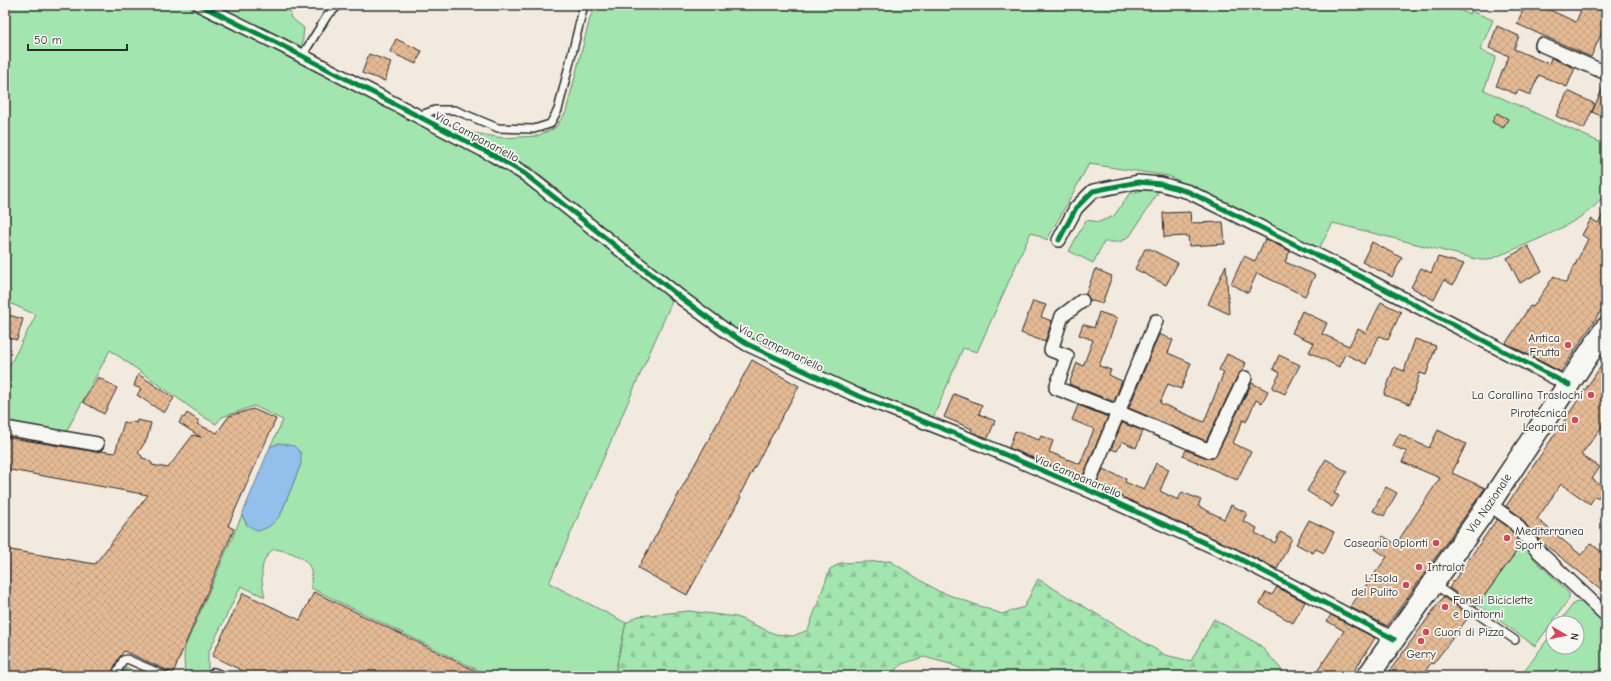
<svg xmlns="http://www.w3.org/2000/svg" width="1611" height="681" font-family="'Comic Neue',sans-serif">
<defs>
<pattern id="forest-firs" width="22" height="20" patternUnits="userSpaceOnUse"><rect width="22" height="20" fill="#a3e5af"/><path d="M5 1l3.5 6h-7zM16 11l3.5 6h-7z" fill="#8cc597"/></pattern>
<pattern id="building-cross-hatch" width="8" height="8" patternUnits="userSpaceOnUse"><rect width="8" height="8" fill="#e4ba94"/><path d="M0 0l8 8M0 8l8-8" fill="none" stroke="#c4a080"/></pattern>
</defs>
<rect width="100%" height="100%" fill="#f2eadf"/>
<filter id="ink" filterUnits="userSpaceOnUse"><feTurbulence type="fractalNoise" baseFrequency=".025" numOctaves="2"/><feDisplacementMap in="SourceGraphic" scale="8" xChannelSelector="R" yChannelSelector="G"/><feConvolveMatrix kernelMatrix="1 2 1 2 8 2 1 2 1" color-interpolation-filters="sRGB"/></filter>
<g filter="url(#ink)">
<g fill="#a3e5af" stroke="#67886d">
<path d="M5 5H188L433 129 515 175 552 201 647 279 673 299 549 583 626 623 616 669 618 676H490L311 588C311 583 312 576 311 571 308 556 287 551 274 549 272 551 269 553 267 556 259 565 262 586 265 597L241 586 208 653V676H185L184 657 185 647 242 515 247 525 270 526 280 516 301 464 279 443 270 447 283 420 254 406 222 417 216 424 204 417 110 350 65 434 5 425V374L36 315 5 301Z"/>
<polygon points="213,5 292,5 290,17 304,28 302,47"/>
<path d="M595 5H1448L1469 14 1471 11 1493 20 1480 50 1496 57 1484 90 1606 145C1606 155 1609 183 1606 191 1595 220 1517 248 1488 260H1480L1333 223 1318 250 1169 176 1089 164 1047 240 1031 232 977 352 963 348 932 421 875 397 752 341 692 300 530 167 462 131 503 138 537 136 555 128 566 112 590 18Z"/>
<polygon points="1148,188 1161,188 1130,236 1120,242 1104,242 1093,263 1069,251 1086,220 1099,222 1114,216 1129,194"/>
<polygon points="1523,542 1534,559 1569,593 1569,599 1535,646 1478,605"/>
<polygon points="1581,602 1606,622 1606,676 1521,676 1553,632 1553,647 1577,647 1577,623 1559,623 1574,603"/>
<polygon points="126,667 144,676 121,676"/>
</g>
<polygon fill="url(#forest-firs)" stroke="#67886d" points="890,561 938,591 1002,614 1024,607 1038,579 1165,655 1191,661 1214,619 1260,645 1287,676 969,676 968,672 950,664 924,657 902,664 888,676 618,676 616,669 626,623 638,616 689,611 737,617 775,634 793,636 808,630 830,569 841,563"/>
<polygon fill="#92bfec" stroke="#69849f" points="279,443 294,446 301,453 301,464 280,516 270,526 259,531 247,525 242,515 270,447"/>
<g fill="url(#building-cross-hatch)" stroke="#2b2b2b">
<polygon points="1525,5 1539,5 1576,22 1583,5 1606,5 1606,23 1591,57 1517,24"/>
<polygon points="1497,26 1519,36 1514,49 1549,64 1551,58 1575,68 1567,87 1539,75 1530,95 1518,90 1516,94 1496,86 1509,56 1489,48"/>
<polygon points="396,39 422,51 416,64 390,52"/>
<polygon points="369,54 391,62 385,81 362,73"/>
<polygon points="1606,81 1606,118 1592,112"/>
<polygon points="1568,91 1595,104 1584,129 1556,116"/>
<polygon points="1497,113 1508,119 1503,128 1492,122"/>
<polygon points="1606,210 1606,303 1561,372 1506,343 1530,306 1533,307 1554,276 1566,283 1588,239 1582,235 1591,219 1598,223"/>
<polygon points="1190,212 1191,223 1223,222 1225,244 1189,246 1188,236 1164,237 1163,213"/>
<polygon points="1265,239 1290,251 1285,262 1315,275 1305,296 1257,273 1248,293 1231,284 1244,256 1255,261"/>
<polygon points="1372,242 1402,258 1392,277 1362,262"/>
<polygon points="1528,246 1542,271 1520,283 1507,258"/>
<polygon points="1145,249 1150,249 1178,263 1166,285 1135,269"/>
<polygon points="1438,257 1464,264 1453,285 1444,280 1434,300 1411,287 1421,268 1431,273"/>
<polygon points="1226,265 1229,314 1208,304"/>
<polygon points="1095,269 1112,276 1102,304 1090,300 1086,294"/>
<polygon points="1033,301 1046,305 1041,317 1052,321 1045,342 1021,333"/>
<polygon points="1381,302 1401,312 1388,340 1379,336 1366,364 1345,354 1339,367 1309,352 1314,343 1292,333 1302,311 1327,323 1322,334 1349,346 1358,329 1366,333"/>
<polygon points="1099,312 1117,318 1099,366 1111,370 1109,375 1122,381 1114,402 1069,384 1077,363 1083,366 1093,340 1079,335 1083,324 1094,328"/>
<polygon points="5,314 23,319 17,340 5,337"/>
<polygon points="1159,334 1173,340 1168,353 1191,363 1181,389 1168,384 1160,403 1204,422 1224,372 1219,370 1227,354 1246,363 1243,370 1238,375 1206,441 1129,408"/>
<polygon points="1415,339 1436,346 1426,375 1420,373 1410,404 1384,395 1394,367 1404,371"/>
<polygon points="1279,355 1300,365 1285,394 1272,388 1280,373 1273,369"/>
<polygon points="1606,359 1606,421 1581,455 1600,467 1592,479 1605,488 1598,498 1595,496 1590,504 1561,484 1537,519 1581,555 1591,543 1606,556 1606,593 1538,539 1519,516 1506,506"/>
<polygon points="752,360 799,386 739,496 741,497 687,595 638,568"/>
<polygon points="138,374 174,398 164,413 137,395 141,389 134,386"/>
<polygon points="98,377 117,388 104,414 83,402"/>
<polygon points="1252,383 1268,391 1262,403 1256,400 1246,422 1243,420 1233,443 1251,452 1237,480 1183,456 1186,450 1207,458 1215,457"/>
<polygon points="954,394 982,405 979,414 995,421 988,438 971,432 972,429 944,417"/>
<polygon points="1078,405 1108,417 1082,478 1009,448 1015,431 1039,440 1041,436 1053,441 1049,452 1080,464 1094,429 1072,420"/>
<polygon points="253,409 276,419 228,526 234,529 173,673 124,651 119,658 110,676 5,676 5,549 95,564 148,495 5,469 5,437 96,452 101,451 115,453 124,422 129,424 130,421 136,423 137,420 151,423 147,439 138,453 142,456 142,458 146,459 152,463 152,465 168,468 193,435 201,437 179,423 182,417 184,418 187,413 199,421 197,424 217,433 229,416"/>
<polygon points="1122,423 1143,431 1136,448 1122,441 1117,451 1111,449"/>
<polygon points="1438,430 1466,444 1452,473 1485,488 1387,626 1350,607 1387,557 1375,549 1383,536 1396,544 1440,478 1402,462 1407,452 1393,446 1399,434 1429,448"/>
<polygon points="1326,459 1347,472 1334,493 1339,496 1332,507 1307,491"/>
<polygon points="1156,463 1169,469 1160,491 1178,500 1182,492 1201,500 1198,506 1224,519 1231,505 1247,513 1243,521 1257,528 1255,533 1275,543 1280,532 1292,538 1277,569 1239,550 1096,485 1103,469 1126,479 1125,482 1144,490"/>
<polygon points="1386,487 1397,493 1384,516 1373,511"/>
<polygon points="1497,519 1508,527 1522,544 1476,607 1449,588"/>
<polygon points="1309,520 1334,532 1324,553 1316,549 1313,553 1296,544"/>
<polygon points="1277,587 1305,602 1293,623 1260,604 1266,592 1272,595"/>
<polygon points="314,592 409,638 486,676 253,676 212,656 243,593 300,620"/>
<polygon points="1443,597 1470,615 1433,664 1431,663 1422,676 1386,676"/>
<polygon points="1331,615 1375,638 1351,676 1314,676 1344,631 1327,621"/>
</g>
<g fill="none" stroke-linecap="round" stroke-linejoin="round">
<defs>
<g id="service">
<polyline points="302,56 327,16 339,5"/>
<polyline points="418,116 435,110 455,110 498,128 534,129 550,124 558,110 584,5"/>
<polyline points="1435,585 1515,640"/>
<polyline points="214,672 224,676"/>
<polyline points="115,676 123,660 127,659 166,676"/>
</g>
<g id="minor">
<polyline points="200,5 281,45 493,155 525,174 680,297 729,333 747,344 854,394 966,438 1086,489 1236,557 1394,639"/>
<polyline points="1542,45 1606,73"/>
<polyline points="1059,240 1076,208 1093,191 1138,182 1161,184 1189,192 1373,283 1569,385"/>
<polyline points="1082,301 1062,316 1051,350 1067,356 1056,388 1118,412 1210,451 1245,378"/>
<polyline points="5,428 97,444"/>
<polyline points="1086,489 1156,321"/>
<polyline points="1489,504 1513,521 1536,549 1606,615"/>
</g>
<g id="primary">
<path id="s1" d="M1368 676 1489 504 1606 328"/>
</g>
</defs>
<use href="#service" stroke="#2b2b2b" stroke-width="10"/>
<use href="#minor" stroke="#2b2b2b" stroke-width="16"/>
<use href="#primary" stroke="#2b2b2b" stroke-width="24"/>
<use href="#service" stroke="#f6f6f2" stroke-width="7"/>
<use href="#minor" stroke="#f6f6f2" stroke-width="13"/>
<use href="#primary" stroke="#f6f6f2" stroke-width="21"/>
<defs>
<g id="cycleway">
<polyline points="200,5 281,45 493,155 525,174 680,297 729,333 747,344 854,394 966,438 1086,489 1236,557 1394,639"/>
<polyline points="1059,240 1076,208 1093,191 1138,182 1161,184 1189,192 1373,283 1569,385"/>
</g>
</defs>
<use href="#cycleway" stroke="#f6f6f2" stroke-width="8"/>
<use href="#cycleway" stroke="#00873e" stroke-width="5"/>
</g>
</g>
<g fill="#d1495b" stroke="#f6f6f2" stroke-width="1.5">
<circle cx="1568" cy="345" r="4"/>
<circle cx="1591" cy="395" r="4"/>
<circle cx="1575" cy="420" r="4"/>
<circle cx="1507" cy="538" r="4"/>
<circle cx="1436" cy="543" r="4"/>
<circle cx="1419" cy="567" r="4"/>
<circle cx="1406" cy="585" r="4"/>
<circle cx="1445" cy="607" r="4"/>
<circle cx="1426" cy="632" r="4"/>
<circle cx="1421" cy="641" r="4"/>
</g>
<g text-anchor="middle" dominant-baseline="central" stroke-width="3.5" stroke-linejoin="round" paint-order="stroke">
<g font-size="12" fill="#2b2b2b" stroke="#f6f6f2">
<text transform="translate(477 137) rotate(28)">Via Campanariello</text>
<text transform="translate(781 348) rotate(26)">Via Campanariello</text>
<text transform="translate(1078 476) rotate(23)">Via Campanariello</text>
<text stroke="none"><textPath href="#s1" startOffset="211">Via Nazionale</textPath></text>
</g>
<g font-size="12" fill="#2b2b2b" stroke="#f6f6f2" text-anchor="end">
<text x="1560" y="338">Antica<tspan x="1560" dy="14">Frutta</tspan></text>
<text x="1583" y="395">La Corallina Traslochi</text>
<text x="1567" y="413">Pirotecnica<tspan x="1567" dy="14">Leopardi</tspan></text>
<text x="1515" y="531" text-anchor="start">Mediterranea<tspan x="1515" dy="14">Sport</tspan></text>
<text x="1428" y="543">Casearia Oplonti</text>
<text x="1427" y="567" text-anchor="start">Intralot</text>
<text x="1398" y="578">L'Isola<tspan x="1398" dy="14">del Pulito</tspan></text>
<text x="1453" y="600" text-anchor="start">Faneli Biciclette<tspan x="1453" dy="14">e Dintorni</tspan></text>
<text x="1434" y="632" text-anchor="start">Cuori di Pizza</text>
<text x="1421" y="654" text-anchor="middle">Gerry</text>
</g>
</g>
<rect width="1611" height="681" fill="none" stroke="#f6f6f2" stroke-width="20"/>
<rect x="10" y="10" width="1591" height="661" fill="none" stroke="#2b2b2b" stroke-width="1.5" filter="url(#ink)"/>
<g transform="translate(1565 635) rotate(99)"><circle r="19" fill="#f6f6f2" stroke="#a5a5a2"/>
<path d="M0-3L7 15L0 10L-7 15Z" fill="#d1495b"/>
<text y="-6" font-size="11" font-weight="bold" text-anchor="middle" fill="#2b2b2b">N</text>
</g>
<path d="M28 44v6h99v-6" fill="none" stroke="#2b2b2b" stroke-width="2"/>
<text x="34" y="44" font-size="12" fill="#2b2b2b" stroke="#f6f6f2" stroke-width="3" paint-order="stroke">50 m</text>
</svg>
